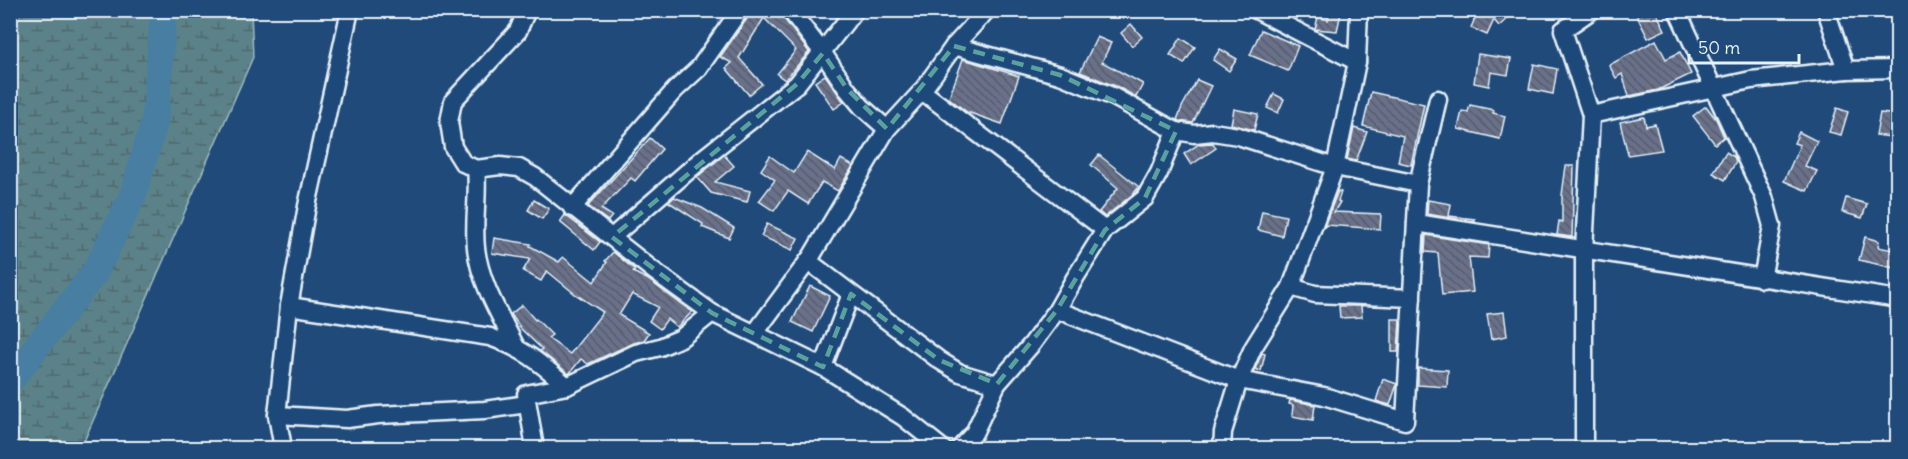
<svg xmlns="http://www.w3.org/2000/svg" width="1908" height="459" font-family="Delius,sans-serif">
<defs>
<pattern id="wetland-marsh" width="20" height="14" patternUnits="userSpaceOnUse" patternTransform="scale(1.5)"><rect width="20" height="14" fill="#5a8288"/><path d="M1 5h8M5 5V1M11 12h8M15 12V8" fill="none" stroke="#51686c"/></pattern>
<pattern id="building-back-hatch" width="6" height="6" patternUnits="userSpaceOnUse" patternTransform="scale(1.5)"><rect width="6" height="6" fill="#69718a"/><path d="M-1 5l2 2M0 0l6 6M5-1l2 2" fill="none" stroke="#585c6a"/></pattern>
</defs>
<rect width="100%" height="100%" fill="#1f4a7a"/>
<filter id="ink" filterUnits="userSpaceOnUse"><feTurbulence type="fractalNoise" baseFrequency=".0167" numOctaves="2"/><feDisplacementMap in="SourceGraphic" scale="12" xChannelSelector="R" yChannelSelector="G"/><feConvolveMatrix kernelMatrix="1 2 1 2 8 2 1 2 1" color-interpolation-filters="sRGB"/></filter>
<g filter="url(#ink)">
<polygon fill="url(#wetland-marsh)" stroke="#a1bac0" stroke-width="1.5" points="10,11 251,11 253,57 81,448 11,448"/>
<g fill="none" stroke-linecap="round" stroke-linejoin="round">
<polyline stroke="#477ea2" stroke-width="27" points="10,381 95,272 133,195 155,120 163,18 162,10"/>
</g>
<g fill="url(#building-back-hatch)" stroke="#e8f1f8" stroke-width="1.5">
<polygon points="750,10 780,10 782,16 809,52 785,80 777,74 796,50 764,18 739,58 762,84 749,95 726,68 732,63 720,57 749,16"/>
<polygon points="1330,10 1341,13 1337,31 1315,29 1318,17 1328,20"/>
<polygon points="1487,10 1518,10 1499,26 1494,20 1487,35 1471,28 1476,15 1481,17"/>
<polygon points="1634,10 1655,10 1665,30 1648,38"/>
<polygon points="1131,24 1142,37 1132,46 1121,33"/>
<polygon points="1261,30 1298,46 1288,71 1250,55"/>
<polygon points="1097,37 1111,43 1102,62 1143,84 1136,97 1118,87 1080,72"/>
<polygon points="1181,38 1195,47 1184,64 1170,55"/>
<polygon points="1656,40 1666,59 1680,52 1691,74 1658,90 1629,96 1622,74 1616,78 1609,65"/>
<polygon points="1220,49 1237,59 1229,71 1213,60"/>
<polygon points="1478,54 1511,59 1508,75 1491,72 1489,86 1474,83"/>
<polygon points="963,59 1019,76 1002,124 967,112 949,98"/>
<polygon points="1534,64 1557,69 1553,94 1529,89"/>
<polygon points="825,75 844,102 834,109 815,82"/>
<polygon points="1197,80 1211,86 1193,123 1179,121 1177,120 1182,107"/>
<polygon points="1371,92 1424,104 1411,165 1398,162 1403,136 1363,126"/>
<polygon points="1274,94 1284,99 1278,113 1267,108"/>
<polygon points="1470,105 1494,110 1493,113 1505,116 1500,139 1458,129 1462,111 1468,112"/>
<polygon points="1706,106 1716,119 1724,137 1715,144 1693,116"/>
<polygon points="1837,108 1848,112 1841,135 1829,132"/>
<polygon points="1234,109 1258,114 1254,130 1231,124"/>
<polygon points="1880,113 1898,115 1898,138 1876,135"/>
<polygon points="1644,117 1646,126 1655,124 1662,150 1628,155 1620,122"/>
<polygon points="1354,128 1367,132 1356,161 1347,159"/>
<polygon points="1799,132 1817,141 1805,166 1817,171 1807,191 1784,181 1800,145 1794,143"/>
<polygon points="650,138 662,149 635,181 631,178 601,209 612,216 608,221 588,206"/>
<polygon points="1213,143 1216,148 1191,165 1184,154 1199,144"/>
<polygon points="807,152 835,170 841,159 853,166 838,191 822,182 808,204 788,191 774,211 759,201 775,180 761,170 770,156 794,173"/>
<polygon points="1726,152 1734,157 1736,162 1725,180 1713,173"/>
<polygon points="724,155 734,166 715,182 750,191 747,202 711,193 697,177"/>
<polygon points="1099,155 1139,187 1133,194 1105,217 1099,212 1118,188 1091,165"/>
<polygon points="1566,166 1574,166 1572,237 1557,235 1559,221 1562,222 1562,195"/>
<polygon points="1338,191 1341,192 1338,201 1340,202 1334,212 1381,214 1380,229 1326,225 1323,229"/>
<polygon points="674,197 702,208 734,228 729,238 702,227 703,224 669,202"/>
<polygon points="1846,198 1867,204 1862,218 1842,212"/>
<polygon points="534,200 549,209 542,219 528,210"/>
<polygon points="1428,200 1451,204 1449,216 1475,219 1475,222 1427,214"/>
<polygon points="1262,211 1286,216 1282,236 1258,230"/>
<polygon points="565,215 600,242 594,250 560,222"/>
<polygon points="767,224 798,238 792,250 761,236"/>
<polygon points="1426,235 1489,245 1488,258 1469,257 1473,292 1442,295 1438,253 1425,252"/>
<polygon points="1865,237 1879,241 1878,247 1898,251 1898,269 1859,260"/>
<polygon points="494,238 531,244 530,246 559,262 563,257 594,282 607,262 605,261 613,252 635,270 633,272 647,279 692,312 677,327 667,319 660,329 649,321 658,307 632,294 619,315 649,333 644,340 631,344 588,364 581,359 569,374 540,351 542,349 521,329 511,314 522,305 535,320 536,319 552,335 548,338 570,354 603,312 575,294 547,271 541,281 523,271 530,259 492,253"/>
<polygon points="810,286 830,296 813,332 792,322"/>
<polygon points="1339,306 1361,306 1362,317 1340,318"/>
<polygon points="1504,312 1507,336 1491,339 1487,314"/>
<polygon points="1392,319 1400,319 1398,352 1392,352"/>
<polygon points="1262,353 1265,354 1261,371 1255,369"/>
<polygon points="1418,368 1448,370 1447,387 1418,385"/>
<polygon points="1383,379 1397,384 1390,405 1376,401"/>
<polygon points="1290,400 1315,405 1313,420 1292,416 1293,405 1289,404"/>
</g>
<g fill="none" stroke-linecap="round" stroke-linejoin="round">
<defs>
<g id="minor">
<polyline points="527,10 518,31 453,101 449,122 453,147 463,163 476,169 500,166 519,168 535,177 654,271 712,313 823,367 903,417 942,448"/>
<polyline points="790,10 823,53 847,89 862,107 887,129"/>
<polyline points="1256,10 1357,62"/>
<polyline points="1677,10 1764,197 1772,226 1762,279"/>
<polyline points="1826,10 1846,70"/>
<polyline points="954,46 1060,75 1114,97 1176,131 1194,134 1213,132 1238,136 1335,167 1418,184"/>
<polyline points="922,91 1105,230"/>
<polyline points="1591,115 1751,80 1846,70 1898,69"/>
<path d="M476 169C479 195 473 221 476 248 480 283 500 315 516 347"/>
<polyline points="572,208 675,90 699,68 740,10"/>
<polyline points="1416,223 1898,299"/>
<polyline points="612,237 702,159 797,84 855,10"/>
<polyline points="808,261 939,360 960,373 997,384"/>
<polyline points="1291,287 1315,294 1412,298"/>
<path d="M289 306 490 337C526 350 539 362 567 386"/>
<polyline points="1057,310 1239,380 1324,396 1405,421 1418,184 1438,99"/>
<polyline points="755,333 811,257 887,129 922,91 954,46 987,10"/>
<polyline points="823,367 851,294"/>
<polyline points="277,415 347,419 378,415 485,410 527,404"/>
<polyline points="283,448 277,415 289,306 307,206 350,10"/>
<polyline points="535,448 526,394 567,386 636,353 660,347 681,338 712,313"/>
<polyline points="960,448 974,433 997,384 1032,344 1057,310 1075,278 1105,230 1145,198 1159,173 1176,131"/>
<polyline points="1222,448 1223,432 1239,380 1253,348 1291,287 1335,167 1357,62 1359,10"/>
<polyline points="1584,448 1584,251 1591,115 1563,30 1592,10"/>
</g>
</defs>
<use href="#minor" stroke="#e8f1f8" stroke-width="21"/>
<use href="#minor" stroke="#1f4a7a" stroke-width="16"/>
</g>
</g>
<path fill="none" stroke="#5ba19e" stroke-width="4.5" stroke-dasharray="12 8" stroke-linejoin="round" d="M954 46 1060 75 1176 131 1145 198 1105 230 1057 310 997 384 939 360 851 294 823 367 712 313 612 237 797 84 823 53 847 89 887 129Z"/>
<rect width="1908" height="459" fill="none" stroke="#1f4a7a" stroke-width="36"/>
<rect x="18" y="18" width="1872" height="423" fill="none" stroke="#e8f1f8" stroke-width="2" filter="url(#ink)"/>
<path d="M1689 54v9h110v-9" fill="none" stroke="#e8f1f8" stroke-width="3"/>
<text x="1698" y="54" font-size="18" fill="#e8f1f8" stroke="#1f4a7a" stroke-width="4.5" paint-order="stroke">50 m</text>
</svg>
